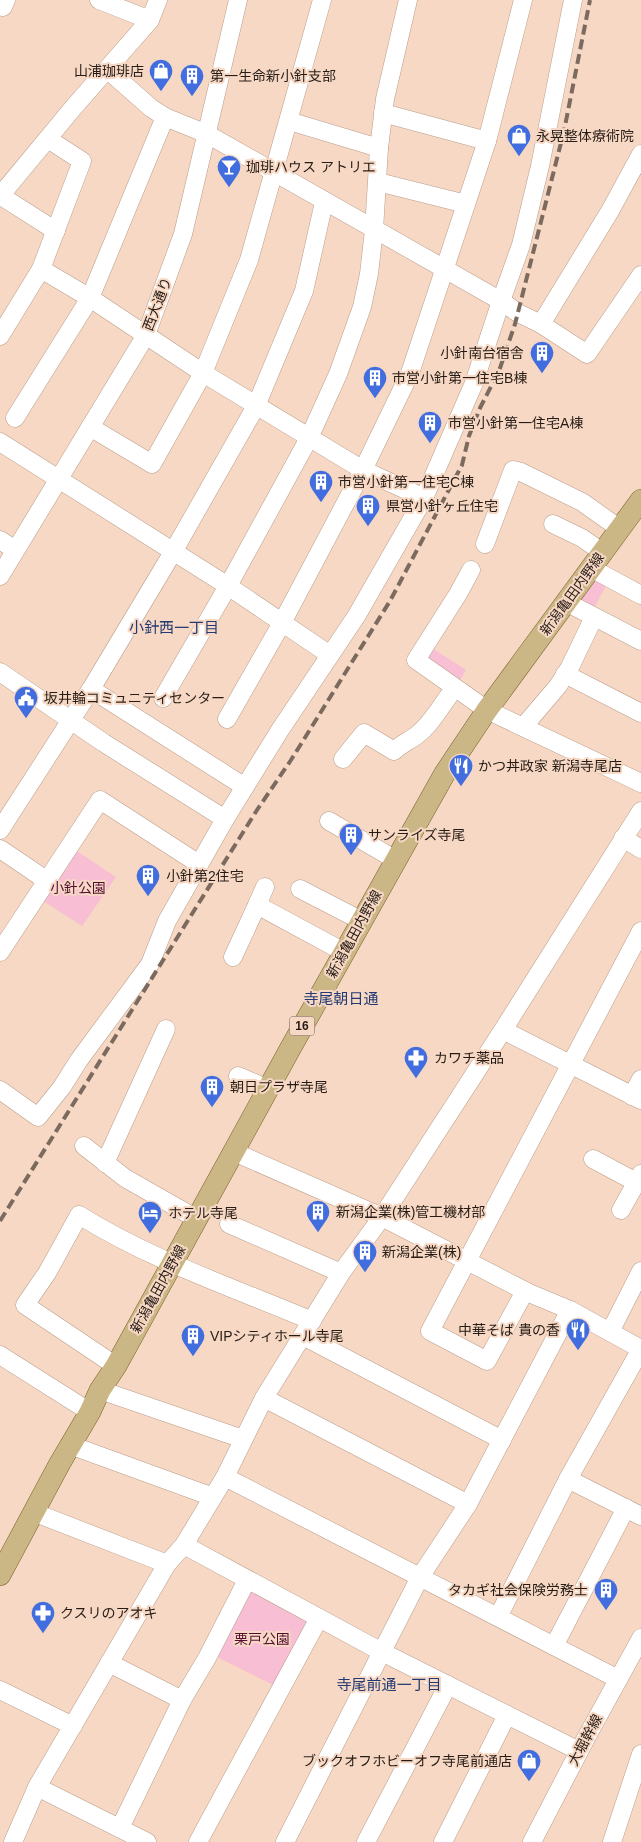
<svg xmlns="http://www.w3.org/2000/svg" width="641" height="1842" font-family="Arial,'Noto Sans JP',sans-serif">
<rect width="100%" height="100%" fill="#f6d8c4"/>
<g fill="#f8bed3">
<polygon points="593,577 607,584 594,608 576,600"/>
<polygon points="432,648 466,670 459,682 425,659"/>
<polygon points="74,849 116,877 82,926 40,899"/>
<polygon points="248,1590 310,1621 277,1687 215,1656"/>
</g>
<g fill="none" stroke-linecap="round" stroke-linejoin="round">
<defs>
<g id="minor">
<polyline points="99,0 150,20"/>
<polyline points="3,7 6,0"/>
<polyline points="108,70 151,108 165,117 207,134 501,301 518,313 541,324 610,211 641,154"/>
<polyline points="383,113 487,141"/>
<polyline points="289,121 379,148"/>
<polyline points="378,182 466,204"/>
<polyline points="0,196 73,108 150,20 158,0"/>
<polyline points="1,196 56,231"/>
<polyline points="41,269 90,298 203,373 363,470 424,498"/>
<polyline points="541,324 587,354 641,275"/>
<polyline points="0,336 41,269 82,161 48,139"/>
<polyline points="15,418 90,298 165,117"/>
<polyline points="90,427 152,464 203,373 249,260 322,0"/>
<polyline points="0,442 228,586 330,655"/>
<polyline points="553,524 582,538 602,552"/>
<polyline points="0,540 15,550"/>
<polyline points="485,544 513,470 521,472 582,502 620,529"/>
<polyline points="591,568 641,595"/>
<polyline points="471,570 458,594 416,660 487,710 641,783"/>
<polyline points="0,576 146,335 183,234 238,0"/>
<polyline points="566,602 641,641"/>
<polyline points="0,672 104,743 225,819"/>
<polyline points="565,674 641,713"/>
<polyline points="91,689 245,787"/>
<polyline points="163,698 228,586 309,438 338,374 362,307 369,274 374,230 379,148 385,99 408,0"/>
<polyline points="227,719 283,621 363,470 410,373 487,141 523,0"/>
<polyline points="523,727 558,686 570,667 594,617"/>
<path d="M343 759 364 733 394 751C401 744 409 741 417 735 433 723 442 703 455 688"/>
<polyline points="329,821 396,860"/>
<polyline points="0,830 91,689 173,552 256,406 304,291 324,202"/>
<polyline points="623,838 641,849"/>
<polyline points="0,849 46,880"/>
<polyline points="265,887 257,905 344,952"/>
<polyline points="300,889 362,921"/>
<polyline points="0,952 100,800 199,864"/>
<polyline points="233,957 257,905"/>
<polyline points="503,1030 641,1100"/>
<polyline points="238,1076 268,1089"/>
<polyline points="0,1090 38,1117 62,1087 79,1060 150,964 167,921 225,819 280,730 357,615 424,498 474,383 501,301 521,245 540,166 573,0"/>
<polyline points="632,1096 641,1079"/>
<polyline points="84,1146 125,1178 197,1219"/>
<polyline points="234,1152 382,1217 529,1293 570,1310 641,1349"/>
<polyline points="593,1159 636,1182"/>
<polyline points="105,1163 166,1029"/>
<polyline points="621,1210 641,1174"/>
<polyline points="229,1224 341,1273"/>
<polyline points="525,1291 487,1361 430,1331 641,931"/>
<polyline points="610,1332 641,1271"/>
<polyline points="303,1336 502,1440"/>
<polyline points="0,1355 90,1412"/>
<path d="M116 1366 25 1305 47 1273 79 1215C151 1260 234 1288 312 1321"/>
<polyline points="100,1390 243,1439"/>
<polyline points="264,1398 468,1504"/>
<polyline points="70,1445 213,1497"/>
<polyline points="225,1477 618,1679"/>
<polyline points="568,1479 641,1516"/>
<polyline points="33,1512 167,1564"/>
<polyline points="184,1545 382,1652 579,1751"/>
<polyline points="498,1617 568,1479 641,1349"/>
<polyline points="554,1646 626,1508"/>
<polyline points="109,1663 182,1700"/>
<polyline points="0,1690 73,1726"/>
<polyline points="37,1787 147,1842"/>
<polyline points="120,1828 182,1700 207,1658 247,1580"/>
<polyline points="13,1842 37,1787 167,1564 184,1545 225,1477 264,1398 341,1273 382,1217 503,1030 641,811"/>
<polyline points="198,1842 319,1618"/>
<polyline points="285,1842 420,1577 468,1504 570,1310"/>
<polyline points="366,1842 448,1685"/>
<polyline points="443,1842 507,1715"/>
<polyline points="532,1842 586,1738 641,1638"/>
<polyline points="612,1842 641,1754"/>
</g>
<polyline id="major" points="0,1575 60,1463 90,1412 100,1390 116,1366 290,1049 445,773 487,710 641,500"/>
</defs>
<use href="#minor" stroke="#ba9e8b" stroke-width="19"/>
<use href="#major" stroke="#7b6029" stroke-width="22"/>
<use href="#minor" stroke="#fff" stroke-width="18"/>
<use href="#major" stroke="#cbb685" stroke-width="21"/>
<polyline stroke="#7d6a5e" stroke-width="4" stroke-dasharray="10 5" stroke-linecap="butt" points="0,1221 257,810 291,760 390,601 462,465 469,436 480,408 499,371 515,324 564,131 590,0"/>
</g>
<defs>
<symbol id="shop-pin" viewBox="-11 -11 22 30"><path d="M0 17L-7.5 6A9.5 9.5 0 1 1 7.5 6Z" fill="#416dde" stroke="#f6d8c4"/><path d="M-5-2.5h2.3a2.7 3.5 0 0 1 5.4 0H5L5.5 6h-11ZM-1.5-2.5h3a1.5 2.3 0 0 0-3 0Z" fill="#fff"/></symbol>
<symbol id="building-pin" viewBox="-11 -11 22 30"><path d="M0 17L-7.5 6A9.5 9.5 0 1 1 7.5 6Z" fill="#416dde" stroke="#f6d8c4"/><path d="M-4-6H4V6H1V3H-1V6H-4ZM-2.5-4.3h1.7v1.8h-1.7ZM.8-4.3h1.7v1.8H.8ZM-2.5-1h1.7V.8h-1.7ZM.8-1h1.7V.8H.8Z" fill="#fff"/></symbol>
<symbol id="bar-pin" viewBox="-11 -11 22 30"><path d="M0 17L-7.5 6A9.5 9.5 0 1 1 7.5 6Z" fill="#416dde" stroke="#f6d8c4"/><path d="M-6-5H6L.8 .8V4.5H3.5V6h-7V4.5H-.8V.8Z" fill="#fff"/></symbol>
<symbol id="civic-pin" viewBox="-11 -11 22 30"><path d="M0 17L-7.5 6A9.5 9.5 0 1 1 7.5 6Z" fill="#416dde" stroke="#f6d8c4"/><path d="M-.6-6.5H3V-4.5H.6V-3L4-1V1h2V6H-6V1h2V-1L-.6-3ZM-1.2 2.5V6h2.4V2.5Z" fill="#fff"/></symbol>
<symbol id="restaurant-pin" viewBox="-11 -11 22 30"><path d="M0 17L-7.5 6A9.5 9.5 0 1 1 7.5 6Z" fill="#416dde" stroke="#f6d8c4"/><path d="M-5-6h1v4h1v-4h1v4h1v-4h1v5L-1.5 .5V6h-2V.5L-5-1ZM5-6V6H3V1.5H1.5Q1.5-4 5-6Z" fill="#fff"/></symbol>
<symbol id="pharmacy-pin" viewBox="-11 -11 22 30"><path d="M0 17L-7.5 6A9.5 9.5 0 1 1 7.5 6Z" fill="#416dde" stroke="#f6d8c4"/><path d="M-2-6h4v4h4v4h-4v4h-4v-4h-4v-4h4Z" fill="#fff"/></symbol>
<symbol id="hotel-pin" viewBox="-11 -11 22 30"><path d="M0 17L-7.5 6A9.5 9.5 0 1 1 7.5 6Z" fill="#416dde" stroke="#f6d8c4"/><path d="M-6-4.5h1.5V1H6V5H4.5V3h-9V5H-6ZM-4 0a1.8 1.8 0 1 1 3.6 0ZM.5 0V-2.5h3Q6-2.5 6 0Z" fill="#fff"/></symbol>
</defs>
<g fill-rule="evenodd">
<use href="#shop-pin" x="147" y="57" width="28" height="38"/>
<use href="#building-pin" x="178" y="62" width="28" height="38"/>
<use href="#shop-pin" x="505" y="122" width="28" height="38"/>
<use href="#bar-pin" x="215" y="153" width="28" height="38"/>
<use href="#building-pin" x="528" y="339" width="28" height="38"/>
<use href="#building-pin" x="361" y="364" width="28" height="38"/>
<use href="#building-pin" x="416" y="409" width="28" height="38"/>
<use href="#building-pin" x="307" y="468" width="28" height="38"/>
<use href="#building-pin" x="354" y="492" width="28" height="38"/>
<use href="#civic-pin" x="12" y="684" width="28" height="38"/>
<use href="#restaurant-pin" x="447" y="752" width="28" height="38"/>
<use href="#building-pin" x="337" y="821" width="28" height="38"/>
<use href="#building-pin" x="134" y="862" width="28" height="38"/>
<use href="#pharmacy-pin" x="402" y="1044" width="28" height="38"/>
<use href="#building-pin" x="198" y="1073" width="28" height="38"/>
<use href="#building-pin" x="304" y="1198" width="28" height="38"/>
<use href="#hotel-pin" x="136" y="1199" width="28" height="38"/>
<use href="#building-pin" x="351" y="1238" width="28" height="38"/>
<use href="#restaurant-pin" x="564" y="1316" width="28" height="38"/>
<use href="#building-pin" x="179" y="1322" width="28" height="38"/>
<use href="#building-pin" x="592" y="1576" width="28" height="38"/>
<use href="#pharmacy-pin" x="29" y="1599" width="28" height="38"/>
<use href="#shop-pin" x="515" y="1747" width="28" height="38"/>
</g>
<g text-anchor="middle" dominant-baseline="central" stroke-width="4" stroke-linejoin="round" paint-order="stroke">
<rect fill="#f6d8c4" stroke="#65544a" stroke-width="1" x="289.5" y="1016.5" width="25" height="19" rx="4"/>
<g font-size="12" font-weight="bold" fill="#271c15">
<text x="302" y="1026">16</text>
</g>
<g font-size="14" fill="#271c15" stroke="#f6d8c4" text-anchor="start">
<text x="144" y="71" text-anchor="end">山浦珈琲店</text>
<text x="210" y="76">第一生命新小針支部</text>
<text x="536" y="136">永晃整体療術院</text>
<text x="246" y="167">珈琲ハウス アトリエ</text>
<text x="524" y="353" text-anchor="end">小針南台宿舎</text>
<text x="392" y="378">市営小針第一住宅B棟</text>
<text x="448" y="423">市営小針第一住宅A棟</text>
<text x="338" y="482">市営小針第一住宅C棟</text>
<text x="386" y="506">県営小針ヶ丘住宅</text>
<text x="44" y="698">坂井輪コミュニティセンター</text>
<text x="478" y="766">かつ丼政家 新潟寺尾店</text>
<text x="368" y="835">サンライズ寺尾</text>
<text x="166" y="876">小針第2住宅</text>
<text x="434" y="1058">カワチ薬品</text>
<text x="230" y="1087">朝日プラザ寺尾</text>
<text x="336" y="1212">新潟企業(株)管工機材部</text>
<text x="168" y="1213">ホテル寺尾</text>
<text x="382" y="1252">新潟企業(株)</text>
<text x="560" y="1330" text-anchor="end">中華そば 貴の香</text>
<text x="210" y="1336">VIPシティホール寺尾</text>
<text x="588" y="1590" text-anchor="end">タカギ社会保険労務士</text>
<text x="60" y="1613">クスリのアオキ</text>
<text x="512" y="1761" text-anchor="end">ブックオフホビーオフ寺尾前通店</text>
</g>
<g font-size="14" fill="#271c15" stroke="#f6d8c4">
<text transform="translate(157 304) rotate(-69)">西大通り</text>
<text transform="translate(572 594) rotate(-54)">新潟亀田内野線</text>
<text transform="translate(354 934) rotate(-61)">新潟亀田内野線</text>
<text transform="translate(158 1289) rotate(-61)">新潟亀田内野線</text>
<text transform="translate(585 1740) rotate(-62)">大堀幹線</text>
</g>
<g font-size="14" fill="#540d31" stroke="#f6d8c4">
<text x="78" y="888">小針公園</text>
<text x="262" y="1639">栗戸公園</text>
</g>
<g font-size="15" fill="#233971" stroke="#f6d8c4">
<text x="174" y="627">小針西一丁目</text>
<text x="341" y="998">寺尾朝日通</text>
<text x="389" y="1684">寺尾前通一丁目</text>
</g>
</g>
</svg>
